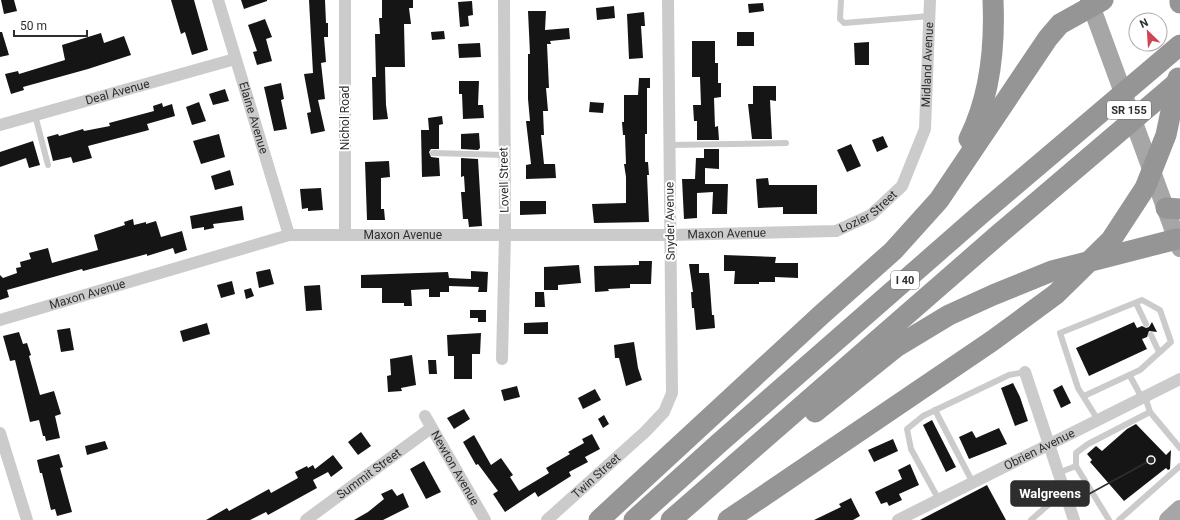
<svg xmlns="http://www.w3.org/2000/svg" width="1180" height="520" font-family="Roboto,sans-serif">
<rect width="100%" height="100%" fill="#fff"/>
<g fill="#151515">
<polygon points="1,0 14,0 17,11 4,14"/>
<polygon points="171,0 194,0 208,50 192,55 185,32 181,34"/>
<polygon points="241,0 267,0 267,1 244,9"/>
<polygon points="309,0 325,0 326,23 328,23 328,37 324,37 326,62 321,63 325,99 318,100 325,131 311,134 307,113 311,112 304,74 313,73"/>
<polygon points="382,0 413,0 413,8 409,8 411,24 404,24 405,67 385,67 386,105 388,119 373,120 372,77 376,77 375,34 380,34 379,18 382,18"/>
<polygon points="472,1 473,15 468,16 469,26 460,27 458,2"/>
<polygon points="763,3 764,11 749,13 748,4"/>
<polygon points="614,6 615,18 597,20 596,8"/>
<polygon points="528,11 546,11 545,30 569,28 570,39 550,41 551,44 547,44 549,88 546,88 548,111 543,111 544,135 541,135 544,164 555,164 556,178 526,179 526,165 531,164 526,121 530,121 528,99 528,54 530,54"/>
<polygon points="644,12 645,26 641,26 643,58 629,59 627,14"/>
<polygon points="265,19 272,37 266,39 272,61 257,65 253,52 257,51 248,25"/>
<polygon points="444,31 445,39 432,40 431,32"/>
<polygon points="0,32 2,32 9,55 0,57"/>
<rect x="737" y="32" width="17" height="14"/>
<polygon points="101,33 104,43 124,36 131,55 88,69 23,87 24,90 11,94 5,74 18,71 19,74 65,60 62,45"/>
<polygon points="692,41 715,41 715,63 718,63 718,83 721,83 721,97 714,98 715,127 718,126 719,140 697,140 697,121 694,121 693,105 701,105 700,77 692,77"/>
<polygon points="869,42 869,65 855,65 854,43"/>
<polygon points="480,43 481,57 459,58 458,44"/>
<polygon points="639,78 650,78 650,88 647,88 647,134 645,134 645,162 648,162 649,175 647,175 649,222 594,223 592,204 626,203 626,177 624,164 626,164 625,135 623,135 622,122 624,122 624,95 638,95"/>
<polygon points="459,81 479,81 478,105 483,105 484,118 463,119 462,94 459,94"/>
<polygon points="281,83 284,99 281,100 287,129 274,131 264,87"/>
<polygon points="753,86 776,86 776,101 770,100 772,139 752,139 748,104 753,104"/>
<polygon points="225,89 229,101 213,105 209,94"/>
<polygon points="199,102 206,121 192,125 186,107"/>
<polygon points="590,102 604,103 603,113 589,112"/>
<polygon points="162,103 163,107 172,104 175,116 147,124 149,130 88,146 92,158 73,163 71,157 53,161 47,137 58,134 59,136 83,129 84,131 110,126 109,123 154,111 153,106"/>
<polygon points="442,116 443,124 439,125 439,149 431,149 429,152 431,157 439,158 440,176 422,177 421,130 429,130 428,118"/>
<polygon points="479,133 480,148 478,150 461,149 461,134"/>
<polygon points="219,134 225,157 201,164 193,141"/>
<polygon points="883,136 888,147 877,152 872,140"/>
<polygon points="33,141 40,165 29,168 26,158 0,167 0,152"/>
<polygon points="851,144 861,166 847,172 837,150"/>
<polygon points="704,149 719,149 719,169 705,168 705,184 728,184 727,214 712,214 713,192 697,193 697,218 684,219 682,179 695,179 696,158 704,158"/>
<polygon points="461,158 478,159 482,226 469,227 468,219 463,219 461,192 465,192 464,176 461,177"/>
<polygon points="389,161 390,177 381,178 381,209 384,209 385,220 367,220 365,162"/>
<polygon points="230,170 234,185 215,190 211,176"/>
<polygon points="768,178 769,185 817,185 817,214 783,214 783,207 758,208 756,179"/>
<polygon points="321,188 323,210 308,211 308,208 302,209 300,189"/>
<polygon points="520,201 546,201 546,214 520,215"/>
<polygon points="242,206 244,220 213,224 214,228 204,230 204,227 192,229 190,216"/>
<polygon points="133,219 134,225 146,222 146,224 156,221 161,237 182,231 187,250 175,254 173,248 147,256 147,254 83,271 82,269 7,290 9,297 0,300 0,275 3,278 17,273 16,268 21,267 20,262 31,259 29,253 48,248 52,263 98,250 94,235 125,225 124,222"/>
<polygon points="724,255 776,257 775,263 798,263 798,278 775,277 775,282 759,282 759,284 734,284 735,271 724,271"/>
<polygon points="639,261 652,261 651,284 630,284 630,288 608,289 609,291 595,292 594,266 639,265"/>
<polygon points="689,264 699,264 699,273 709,273 712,315 714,315 715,328 696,330 694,308 692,308 691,292 693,292"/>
<polygon points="579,265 581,283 558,285 558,290 544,290 544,267"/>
<polygon points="270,269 274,284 259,288 256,272"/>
<polygon points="471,271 488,272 487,292 478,292 479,287 449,286 449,292 440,292 440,297 429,297 429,289 411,290 412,306 404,306 404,303 382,303 382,288 361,288 361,275 448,272 449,278 471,279"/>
<polygon points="232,281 235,294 221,298 217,285"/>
<polygon points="320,285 322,310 306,311 304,286"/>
<polygon points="251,288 254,296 246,299 244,290"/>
<polygon points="535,292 544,292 545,307 535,307"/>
<polygon points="470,310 486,310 486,322 478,322 478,318 470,318"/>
<polygon points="548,322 548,334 524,334 524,323"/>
<polygon points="1134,322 1137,328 1142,326 1146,328 1149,327 1152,322 1157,332 1149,331 1147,337 1142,339 1147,349 1089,376 1076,348"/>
<polygon points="207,323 210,334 183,342 180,331"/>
<polygon points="70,328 74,350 61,352 57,330"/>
<polygon points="19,332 23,344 27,343 31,355 29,356 40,395 54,391 61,414 55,416 60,438 46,441 45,436 43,436 39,420 30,422 15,360 10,361 3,336"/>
<polygon points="481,333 480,354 472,354 472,379 454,379 454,356 448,356 447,335"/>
<polygon points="634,342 638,368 642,380 626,386 619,358 615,358 614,345"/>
<polygon points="412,355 416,385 401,388 402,391 388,392 387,376 391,375 390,359"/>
<polygon points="428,360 436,360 437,374 429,374"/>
<polygon points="1013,383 1020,397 1028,421 1015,426 1001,388"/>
<polygon points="1062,385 1071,403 1061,408 1053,390"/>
<polygon points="517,386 520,397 504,401 501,390"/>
<polygon points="595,389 601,400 583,409 578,398"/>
<polygon points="464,409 470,419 454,429 447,418"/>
<polygon points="604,415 609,424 603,428 598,419"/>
<polygon points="932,420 956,467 946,472 923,425"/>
<polygon points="1136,424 1166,455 1171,450 1170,469 1168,470 1166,468 1124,501 1090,462 1092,460 1087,454 1096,446 1102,451 1127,429"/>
<polygon points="999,428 1007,444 969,459 959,437 972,431 976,438"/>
<polygon points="361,432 371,446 358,455 348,442"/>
<polygon points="592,434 600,449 585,457 588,462 569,472 571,476 538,497 535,492 505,512 493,494 498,491 478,464 476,465 463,442 474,435 491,465 501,458 513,475 510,477 519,491 549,473 546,468 570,454 568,452 584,443 582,439"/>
<polygon points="893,439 898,451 874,462 868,450"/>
<polygon points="105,441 108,449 87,455 85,446"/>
<polygon points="59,454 63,467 60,468 72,512 57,516 55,509 51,510 42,473 40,473 37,460"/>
<polygon points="333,455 343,468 331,477 328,472 313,480 317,488 268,515 266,512 250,520 206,520 227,508 229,511 269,489 271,493 298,478 295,472 307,466 308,468 313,465 315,469"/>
<polygon points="424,461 441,492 426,499 410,469"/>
<polygon points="910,464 919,485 899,494 902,500 889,506 887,502 881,504 875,492 902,479 898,470"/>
<polygon points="987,485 1006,520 920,520"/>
<polygon points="392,489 397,496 403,493 409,507 383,520 354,520 368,512 384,499 381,494"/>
<polygon points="851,498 860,516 853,520 814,520 841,507 839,504"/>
</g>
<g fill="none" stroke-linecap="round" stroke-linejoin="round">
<g stroke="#cbcbcb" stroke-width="6">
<polyline points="841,0 840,19 844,23 930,16"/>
<polyline points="35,115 48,165"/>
<polyline points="669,145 786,143"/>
<polyline points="433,153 504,155"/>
<polyline points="1136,303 1146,324"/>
<polyline points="1151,335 1159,352"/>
<polyline points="1130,376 1142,398"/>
<polyline points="1084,396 1140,370 1171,342 1160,310 1142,300 1060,333 1078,388 1098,420"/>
<polyline points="1145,397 1150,412 1180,448"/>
<polyline points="935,410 973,483"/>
<polyline points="1058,473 1076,466"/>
<polyline points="939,500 911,449 907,429 923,416 1009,375 1025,372"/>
<polyline points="1031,520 1064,491"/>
<polyline points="1109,520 1076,466 1076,453 1088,444 1150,412"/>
<polyline points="1119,520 1180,466"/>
</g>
<g stroke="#cbcbcb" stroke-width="12">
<path id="s1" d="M218 0 289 235"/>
<path id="s2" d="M0 125 235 59"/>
<polyline points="345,235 345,0"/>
<path id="s3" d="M0 320 289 235H670L836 231 871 215 902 186 925 129 930 0"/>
<polyline points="502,359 505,234 504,0"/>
<polyline points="1025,372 1074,520"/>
<path id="s4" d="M425 416 485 520"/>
<polyline points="0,433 27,520"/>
<path id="s5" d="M306 520 431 428"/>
<path id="s6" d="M547 520 645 432 664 412 672 393 668 0"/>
<path id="s7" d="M898 520 1180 379"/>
</g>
<g stroke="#a6a6a6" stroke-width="18">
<polyline points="1089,0 1180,248"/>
<polyline points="1168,520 1180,509"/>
</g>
<g stroke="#959595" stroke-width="21">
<polyline points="1180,0 1180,3"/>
<path d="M969 139C990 97 995 46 993 0"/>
<polyline points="1166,208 1180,209"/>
<polyline points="815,412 896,347 949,315 993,295 1052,271 1177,239"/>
<polyline points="599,520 821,315 893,251 939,200 1048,38 1060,24 1103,0"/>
<polyline points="634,520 718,444 982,213 1180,45"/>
<polyline points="671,520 998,235 1180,80"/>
<polyline points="728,520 992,341 1056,294 1111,240 1145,188 1166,135 1178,78"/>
</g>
</g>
<g text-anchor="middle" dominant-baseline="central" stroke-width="4" stroke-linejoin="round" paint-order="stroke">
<g fill="#fff" stroke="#6d6d6d" stroke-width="1">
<rect x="1107" y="101" width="44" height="18" rx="3"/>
<rect x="891" y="271" width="28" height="18" rx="3"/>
</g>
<g font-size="11" font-weight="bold" fill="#2e2e2e">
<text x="1129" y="110">SR 155</text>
<text x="905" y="280">I 40</text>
</g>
<g font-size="12" fill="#2e2e2e" stroke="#fff">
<text stroke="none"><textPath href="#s3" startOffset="1055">Midland Avenue</textPath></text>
<text stroke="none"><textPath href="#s2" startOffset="122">Deal Avenue</textPath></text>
<text stroke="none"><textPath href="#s1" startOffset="123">Elaine Avenue</textPath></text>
<text transform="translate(345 118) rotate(-90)">Nichol Road</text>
<text transform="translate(504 180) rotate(-91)">Lovell Street</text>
<text stroke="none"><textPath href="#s3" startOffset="886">Lozier Street</textPath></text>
<text transform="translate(670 221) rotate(-91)">Snyder Avenue</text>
<text stroke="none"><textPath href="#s3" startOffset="739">Maxon Avenue</textPath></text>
<text stroke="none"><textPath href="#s3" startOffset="415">Maxon Avenue</textPath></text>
<text stroke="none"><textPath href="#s3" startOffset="91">Maxon Avenue</textPath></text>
<text stroke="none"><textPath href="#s7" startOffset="158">Obrien Avenue</textPath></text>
<text stroke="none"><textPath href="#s4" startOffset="60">Newton Avenue</textPath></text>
<text stroke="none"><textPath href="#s5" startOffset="78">Summit Street</textPath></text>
<text stroke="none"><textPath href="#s6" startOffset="66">Twin Street</textPath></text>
</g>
</g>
<path fill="none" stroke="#2e2e2e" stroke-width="1.5" d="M1151 460L1089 494"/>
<circle fill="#2e2e2e" stroke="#fff" stroke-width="1.5" cx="1151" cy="460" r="4"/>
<rect fill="#2e2e2e" stroke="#2e2e2e" stroke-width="1.5" x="1011" y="481" width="78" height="25" rx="4"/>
<g font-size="13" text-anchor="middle" font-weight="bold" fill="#fff">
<text x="1050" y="498">Walgreens</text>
</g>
<g transform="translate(1148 32) rotate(335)"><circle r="19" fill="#ffffff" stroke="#ababab"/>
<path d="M0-3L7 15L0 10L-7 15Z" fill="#d04556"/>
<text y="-6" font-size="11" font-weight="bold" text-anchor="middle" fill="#2e2e2e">N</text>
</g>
<path d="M14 30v6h73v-6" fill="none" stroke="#2e2e2e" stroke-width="2"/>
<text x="20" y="30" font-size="12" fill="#2e2e2e" stroke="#ffffff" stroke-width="3" paint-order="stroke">50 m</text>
</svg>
